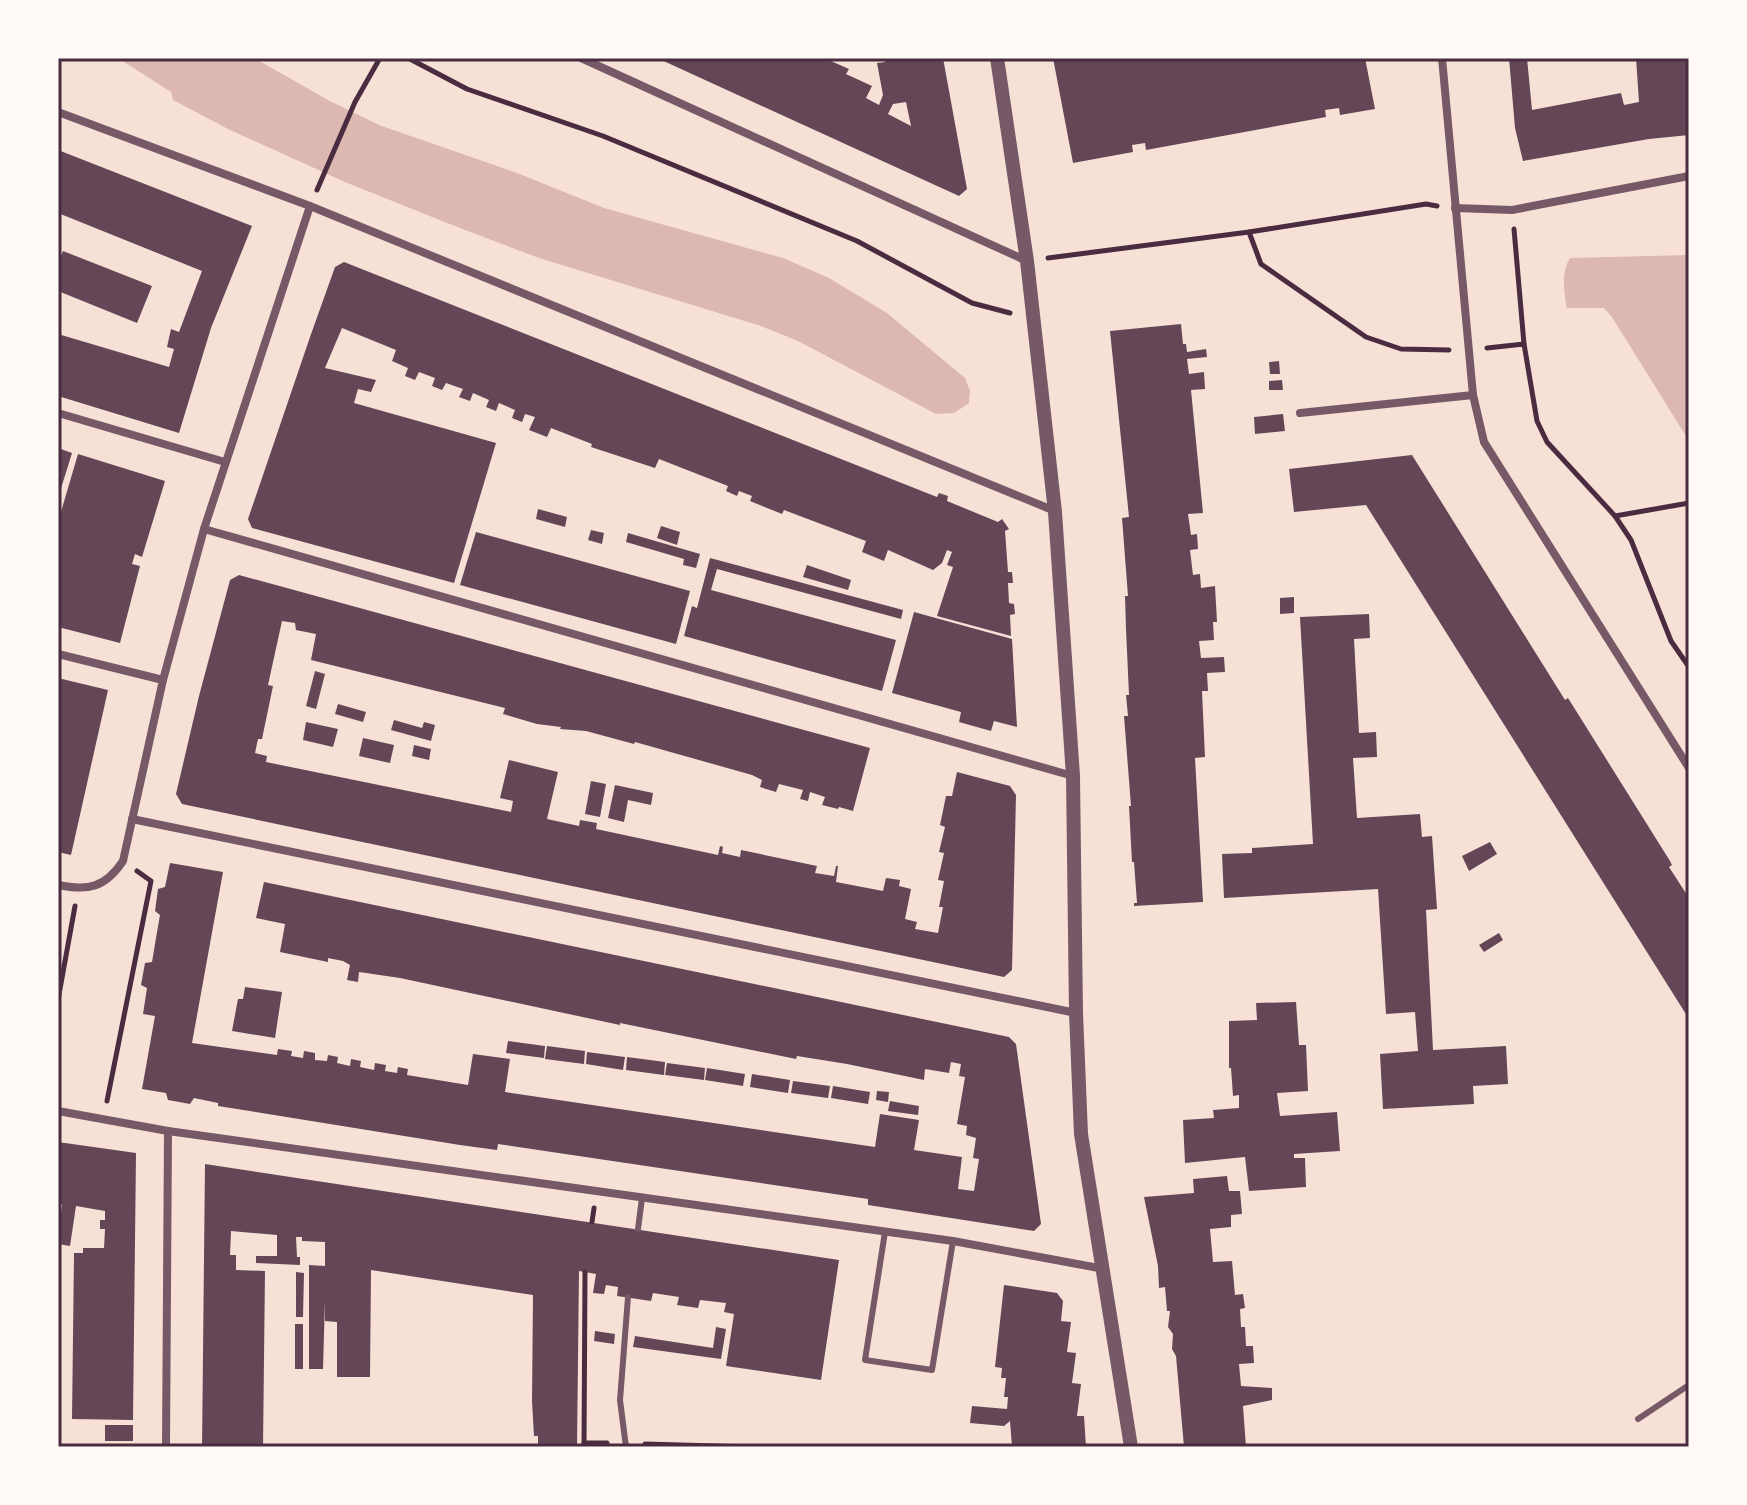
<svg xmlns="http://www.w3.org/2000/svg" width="1747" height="1505" font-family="Arial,sans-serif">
<rect width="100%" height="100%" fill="#f7e1d7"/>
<g fill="#dcb8b0">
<polygon points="118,58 254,58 328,100 379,125 517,173 604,208 783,258 829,278 887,313 965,378 970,391 969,403 954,413 936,414 798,341 761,326 539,258 447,223 345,182 230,130 173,100 171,92"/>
<path d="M1689 255V441L1612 317 1604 308H1567C1564 292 1561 272 1570 258Z"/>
</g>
<g fill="#644757" fill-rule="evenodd">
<path d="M657 58H824L849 69 846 74 872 86 866 98 879 105 883 95 877 63 885 62V58H943L967 189 959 196ZM906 102 911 126 888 114 893 104Z"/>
<polygon points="1053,58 1365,58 1375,109 1340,115 1339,108 1325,110 1326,117 1146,150 1145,143 1132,145 1133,152 1073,163"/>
<polygon points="1509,58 1527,58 1532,110 1621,93 1624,105 1639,102 1636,58 1689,58 1689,135 1649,139 1523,161 1515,128"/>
<polygon points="58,150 252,226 211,328 179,433 58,396 58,334 169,367 174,349 167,347 171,329 179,332 202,271 58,213"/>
<polygon points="63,251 152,286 137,323 58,291 58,263"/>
<polygon points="344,262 937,497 939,493 948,496 947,501 998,522 1002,519 1009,529 1005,531 1008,572 1012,572 1013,583 1008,583 1009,603 1014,604 1015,614 1010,615 1011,636 937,616 953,567 947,565 952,552 947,550 942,563 933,570 888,550 884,561 862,552 866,541 784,510 782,514 750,501 752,496 739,491 737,496 726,491 728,486 659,459 655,468 591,447 592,444 551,428 547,437 529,430 535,417 525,414 522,422 512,418 515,410 499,403 496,411 486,407 489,400 473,393 470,401 459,397 463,389 446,383 442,390 432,386 435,378 419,372 415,380 405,376 408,368 392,361 396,350 342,328 325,368 376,380 371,392 358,389 354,403 496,443 454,583 252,528 248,519 310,337 335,267"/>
<polygon points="1181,324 1183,344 1186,344 1187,352 1206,349 1207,357 1187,359 1189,374 1204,372 1205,389 1191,390 1203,513 1188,514 1191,535 1197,534 1198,549 1190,550 1193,575 1200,574 1201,588 1215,586 1217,622 1213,622 1214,640 1199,641 1201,658 1224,657 1225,672 1207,673 1208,691 1202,691 1205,757 1195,758 1203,902 1134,906 1134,903 1137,903 1134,862 1132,862 1129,806 1131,806 1124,716 1128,716 1126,695 1129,695 1126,629 1125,596 1128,596 1122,518 1129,517 1110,331"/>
<polygon points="1279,361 1280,374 1270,374 1269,362"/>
<polygon points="1282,380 1283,390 1269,390 1269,381"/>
<polygon points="1283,414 1285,431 1255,434 1254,417"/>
<polygon points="58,448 72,453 59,495 58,495"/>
<polygon points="78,454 165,481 142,557 135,554 132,564 140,566 120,643 58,627 58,522"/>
<polygon points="1412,455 1565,700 1568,698 1670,861 1672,865 1669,867 1689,898 1689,1019 1366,505 1294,512 1289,469"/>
<polygon points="538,509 567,517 565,527 536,519"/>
<polygon points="661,526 680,532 677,545 657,538"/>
<polygon points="591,530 604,533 602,544 588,540"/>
<polygon points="476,532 690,591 676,644 460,585"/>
<polygon points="628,533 700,554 696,568 683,565 684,559 626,542"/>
<polygon points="710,558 903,610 901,619 717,569 711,590 896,640 882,691 684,636 692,606 697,608"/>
<polygon points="807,565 851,580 848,590 803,577"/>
<polygon points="239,575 870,748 853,811 839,807 838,809 822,805 825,797 810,792 808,801 800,799 803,790 779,784 776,792 760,787 762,780 752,775 635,742 634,744 586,731 560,729 561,727 537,724 503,714 505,708 311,660 316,634 296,630 295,623 282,621 268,685 273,686 262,739 258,739 255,753 267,756 266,762 511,812 513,801 500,798 509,760 558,772 547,819 579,826 580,820 597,823 596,829 718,855 720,846 723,847 722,853 740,857 741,850 817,866 815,873 834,876 836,866 838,866 836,882 883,891 886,878 900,880 899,886 911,889 905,919 917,922 915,929 938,933 943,907 939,907 944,881 938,880 944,853 939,852 945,827 940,825 946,796 952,796 957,772 1010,786 1016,795 1012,970 1004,977 182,804 176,794 199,696 230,580"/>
<polygon points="1294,597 1294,613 1280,614 1280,598"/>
<polygon points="914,612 1012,639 1017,727 994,721 991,731 959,722 961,712 892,693"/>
<polygon points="1369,614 1370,638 1354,639 1359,733 1376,732 1377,757 1353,758 1357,818 1420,814 1422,837 1432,836 1437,909 1426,910 1433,1050 1506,1046 1508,1084 1473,1086 1474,1104 1383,1109 1380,1054 1418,1051 1415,1012 1386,1014 1378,889 1224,898 1222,854 1252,853 1252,848 1313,844 1300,617"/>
<polygon points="315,671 325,674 316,709 306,706"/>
<polygon points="58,678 108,690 71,855 58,852"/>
<polygon points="338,704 366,712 363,722 335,714"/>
<polygon points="394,720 422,728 424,722 435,725 431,741 391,730"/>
<polygon points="306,722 338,729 333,747 303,740"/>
<polygon points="363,738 394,745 390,763 359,756"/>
<polygon points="414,745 431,749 429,760 412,756"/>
<polygon points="591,781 606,784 600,817 585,814"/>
<polygon points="615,785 653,793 651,805 628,800 624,822 608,818"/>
<polygon points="1490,842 1497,854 1469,871 1462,856"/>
<polygon points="170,863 223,872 192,1043 277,1055 278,1049 292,1051 291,1056 303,1058 304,1051 315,1053 315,1060 327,1061 328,1055 338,1057 337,1063 350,1066 351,1059 361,1061 360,1067 374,1070 375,1063 386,1065 385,1071 397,1073 398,1067 408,1069 407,1075 468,1085 473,1054 510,1059 505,1092 875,1147 880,1114 919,1120 914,1150 962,1157 958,1189 974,1191 979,1159 973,1158 976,1138 966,1135 967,1126 957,1124 965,1077 959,1076 961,1064 951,1062 949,1073 925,1069 924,1080 847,1064 797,1056 796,1059 620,1023 620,1025 400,978 359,972 358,982 347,980 350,965 343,961 328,958 328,962 280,952 285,924 256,918 264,882 1009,1037 1016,1044 1041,1224 1034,1231 868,1205 868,1199 498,1144 497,1150 460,1145 218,1106 218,1103 194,1098 190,1104 168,1100 166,1093 142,1089 155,1016 143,1014 147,988 141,985 145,963 152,962 156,938 160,915 155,911 158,889 165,887"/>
<polygon points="1499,933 1503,940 1484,952 1479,945"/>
<polygon points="245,987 282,992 275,1038 232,1031 238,999 243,999"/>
<polygon points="1296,1002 1299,1045 1306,1045 1308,1091 1277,1093 1280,1116 1337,1112 1340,1151 1294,1154 1294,1158 1305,1158 1306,1187 1249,1191 1245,1157 1185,1163 1183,1120 1214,1118 1213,1110 1239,1108 1239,1095 1233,1096 1231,1068 1229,1068 1229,1021 1257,1020 1256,1003"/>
<polygon points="508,1041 545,1046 544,1058 506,1053"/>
<polygon points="547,1046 585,1051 584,1064 545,1059"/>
<polygon points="587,1052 625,1057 623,1070 586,1064"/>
<polygon points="627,1057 665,1062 664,1075 626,1070"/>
<polygon points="667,1063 705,1068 704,1080 665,1075"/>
<polygon points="707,1068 745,1074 743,1086 705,1080"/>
<polygon points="752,1074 790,1080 788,1093 750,1087"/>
<polygon points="793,1081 830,1086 828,1098 791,1093"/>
<polygon points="833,1086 870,1092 868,1104 831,1098"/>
<polygon points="877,1091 889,1092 888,1102 876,1100"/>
<polygon points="890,1101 919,1106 918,1115 888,1111"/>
<polygon points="58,1142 136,1153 133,1420 72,1419 74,1253 83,1253 83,1248 104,1248 105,1229 100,1229 100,1220 105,1220 105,1211 76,1206 70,1246 58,1244 62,1204 58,1203"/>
<polygon points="205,1164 839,1260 821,1380 726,1366 734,1314 724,1312 726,1303 700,1300 698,1308 677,1305 679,1297 653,1293 651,1301 617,1296 618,1287 606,1285 604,1294 593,1293 596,1274 579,1271 577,1447 538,1447 538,1436 534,1436 532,1401 533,1295 371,1270 370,1377 337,1377 337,1322 325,1321 325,1300 323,1369 309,1369 309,1265 325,1266 325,1242 302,1241 302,1237 296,1237 297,1257 300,1257 300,1265 256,1263 256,1256 277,1256 277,1235 231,1231 230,1255 236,1255 236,1270 265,1271 263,1447 202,1447"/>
<polygon points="1227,1176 1229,1191 1240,1191 1242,1214 1231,1215 1231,1227 1210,1229 1213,1262 1232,1261 1235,1295 1243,1294 1245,1308 1240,1309 1241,1327 1245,1327 1246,1346 1253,1346 1254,1363 1239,1364 1241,1386 1272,1388 1272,1400 1243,1406 1246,1447 1184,1447 1176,1356 1172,1349 1173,1334 1168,1327 1170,1311 1167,1311 1165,1287 1159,1288 1158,1266 1144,1197 1194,1193 1193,1179"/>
<polygon points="296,1272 304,1273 303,1317 296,1317"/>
<polygon points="1004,1285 1057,1293 1063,1301 1061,1321 1071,1322 1067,1352 1076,1353 1072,1383 1081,1384 1077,1416 1084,1416 1086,1447 1012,1447 1010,1421 1004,1426 970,1423 972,1406 1007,1409 1008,1397 1004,1397 1006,1378 1001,1378 1002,1368 995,1367"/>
<rect x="295" y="1324" width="8" height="45"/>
<polygon points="716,1327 726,1329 721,1359 633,1347 635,1336 713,1348"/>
<polygon points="595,1331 615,1334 614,1344 594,1341"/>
<rect x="105" y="1425" width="28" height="16"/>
</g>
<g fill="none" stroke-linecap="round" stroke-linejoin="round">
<g stroke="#4a2c40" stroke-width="5">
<polyline points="408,58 467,89 603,136 857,241 972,303 1010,313"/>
<polyline points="317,190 355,102 380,58"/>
<polyline points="1514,229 1524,344"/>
<polyline points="1249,232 1261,264 1366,337 1401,349 1449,350"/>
<polyline points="1048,258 1249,232 1426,204 1437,206"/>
<polyline points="1487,348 1524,344 1537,421 1547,442 1615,516 1689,503"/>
<polyline points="1615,516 1631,540 1671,641 1689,667"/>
<polyline points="58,1000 75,906"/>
<polyline points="107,1101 151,881 137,871"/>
<polyline points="592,1222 594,1208"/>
<polyline points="584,1443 607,1443"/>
<polyline points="645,1444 751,1447"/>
<polyline points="584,1447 585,1272"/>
</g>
<g stroke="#755966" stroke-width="6">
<polyline points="638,1229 642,1198"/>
<polyline points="885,1232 865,1360 932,1370 953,1241"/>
<polyline points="1638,1419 1689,1385"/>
<polyline points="626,1447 620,1400 628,1297"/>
</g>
<g stroke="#755966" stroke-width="8">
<polyline points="581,58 1027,261"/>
<polyline points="1442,58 1473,395 1484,442 1689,768"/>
<polyline points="58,112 310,206 1055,511"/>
<polyline points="1455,208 1512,210 1689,176"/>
<polyline points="58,413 225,462"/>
<polyline points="1300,413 1473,395"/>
<polyline points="204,529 1073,776"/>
<polyline points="58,654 163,680"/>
<polyline points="132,819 1076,1013"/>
<path d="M58 885C88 891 105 888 123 861L163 680 204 529 310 206"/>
<polyline points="58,1111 168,1131 953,1241 1104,1269"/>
<polyline points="166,1447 168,1131"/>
</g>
<polyline stroke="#755966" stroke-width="14" points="997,58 1027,261 1055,512 1073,776 1076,1013 1081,1134 1131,1447"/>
</g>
<rect width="1747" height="1505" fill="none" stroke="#fffaf5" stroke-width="120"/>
<rect x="60" y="60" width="1627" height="1385" fill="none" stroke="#4a2c40" stroke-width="3"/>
</svg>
